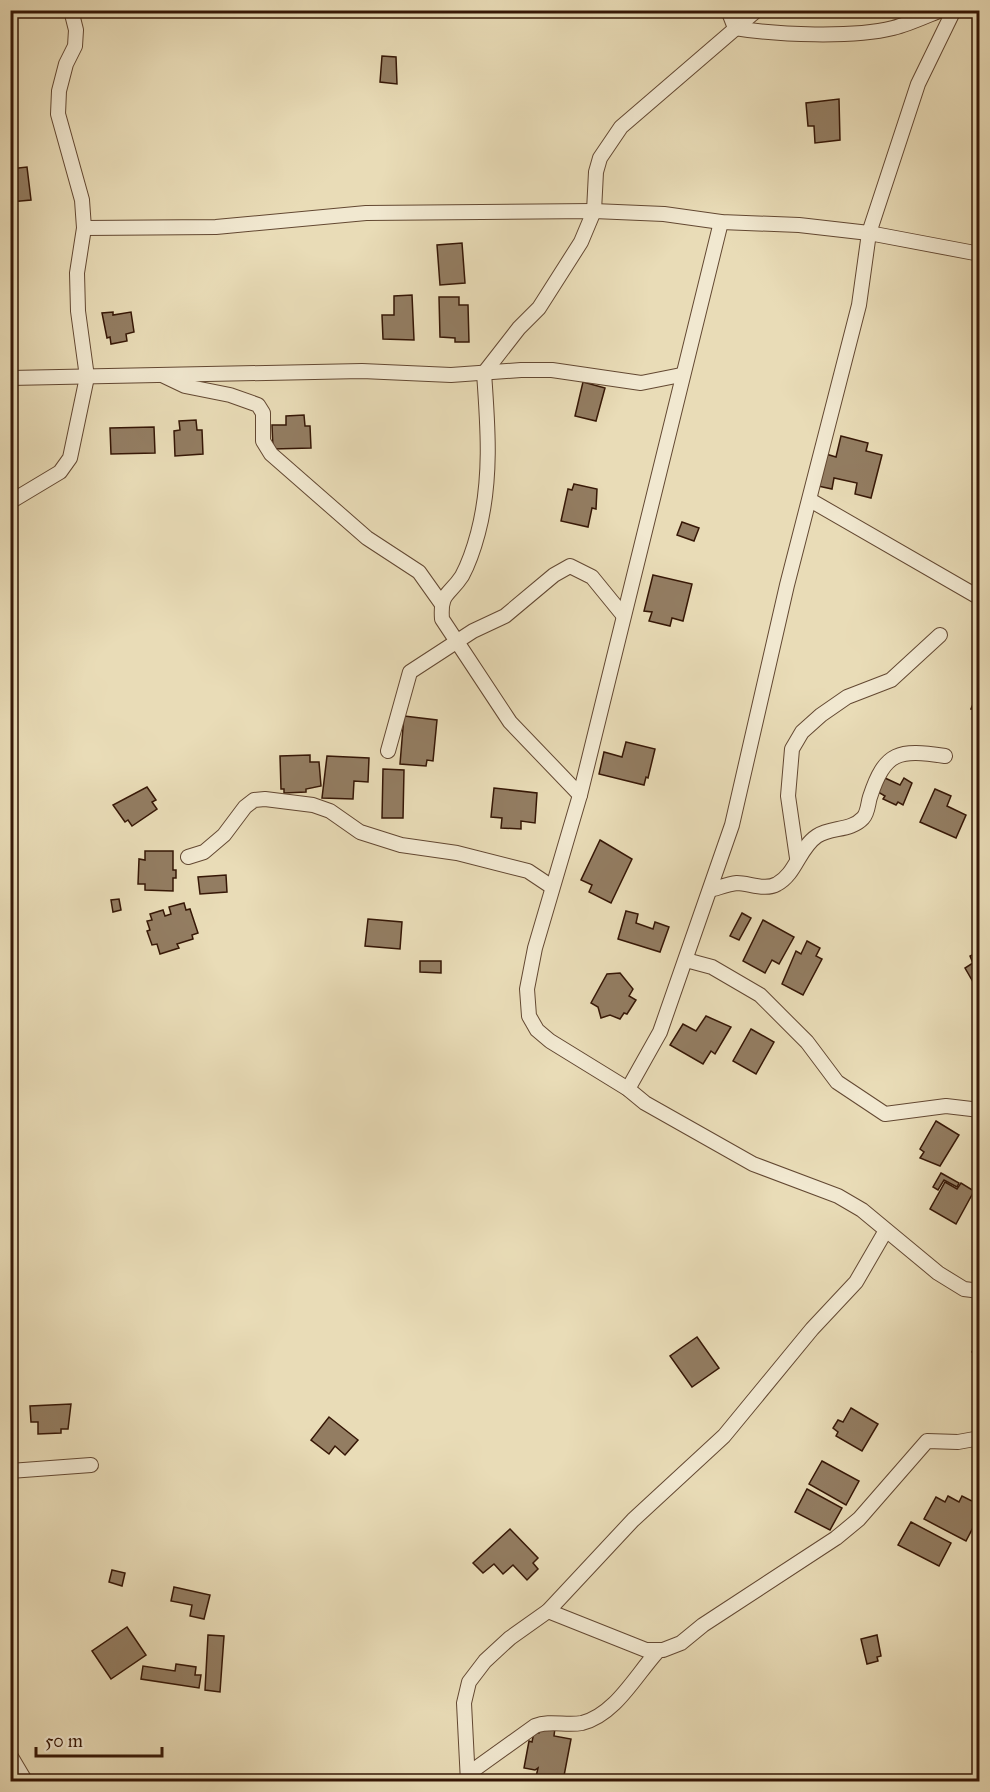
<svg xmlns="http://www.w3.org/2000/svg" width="990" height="1792" font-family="'IM FELL Great Primer',serif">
<rect width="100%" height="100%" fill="#e9dcb7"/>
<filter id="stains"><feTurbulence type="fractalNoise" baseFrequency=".00333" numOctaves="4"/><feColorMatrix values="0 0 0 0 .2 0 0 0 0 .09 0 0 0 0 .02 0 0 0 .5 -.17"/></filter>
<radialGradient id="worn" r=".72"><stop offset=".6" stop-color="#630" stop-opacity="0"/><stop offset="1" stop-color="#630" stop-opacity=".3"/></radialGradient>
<g fill="#937d62" stroke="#361706" stroke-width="1.5">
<polygon points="382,56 396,57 397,84 380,82"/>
<polygon points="839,99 840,140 815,143 814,126 808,126 806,103"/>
<polygon points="27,167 31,200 10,202 10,169"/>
<polygon points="462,243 465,283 440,285 437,245"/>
<polygon points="412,295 414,340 383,339 382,315 394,315 394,296"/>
<polygon points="439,297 459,297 459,305 468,305 469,342 455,342 455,338 440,337"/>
<polygon points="113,312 113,315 131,312 134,332 126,334 127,341 111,344 110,337 107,338 102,313"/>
<polygon points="583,382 605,388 596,421 575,416"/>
<polygon points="304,415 305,426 310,426 311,448 273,449 272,425 286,425 286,416"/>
<polygon points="196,420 197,430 202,430 203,454 175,456 174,431 180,430 179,421"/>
<polygon points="154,427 155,453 111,454 110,428"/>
<polygon points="841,436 868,443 866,451 882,455 871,498 855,494 857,483 834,478 832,489 818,486 826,454 836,457"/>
<polygon points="574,484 597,489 596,509 592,508 588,527 561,521 568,489 572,490"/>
<polygon points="682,522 699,528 694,541 677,535"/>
<polygon points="653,575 692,584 683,621 672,618 670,626 649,621 652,612 644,611"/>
<polygon points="980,687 980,718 973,716 976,710 971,709"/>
<polygon points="404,716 437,720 433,761 427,760 426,766 400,764"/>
<polygon points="626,742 655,749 648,778 646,777 644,785 599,774 604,752 622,757"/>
<polygon points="310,755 310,762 319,762 321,786 306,789 306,792 284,793 284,789 281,789 280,756"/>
<polygon points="327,756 369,758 368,782 354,781 353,799 322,798"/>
<polygon points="383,769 404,770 403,818 382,818"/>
<polygon points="885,778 900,785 904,778 912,783 903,805 898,802 896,805 883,799 885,796 878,792"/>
<polygon points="147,787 156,800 152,802 157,809 132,826 128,820 125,822 113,805"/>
<polygon points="494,788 537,793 535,823 521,821 521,829 501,828 502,818 491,817"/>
<polygon points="935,789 951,796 947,806 966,815 956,838 920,822"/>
<polygon points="600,840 632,859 611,903 589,892 592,885 581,880"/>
<polygon points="145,851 173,851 173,870 176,870 176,878 173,878 173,891 145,890 145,884 138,884 139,859 145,860"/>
<polygon points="226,875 227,892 200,894 198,877"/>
<polygon points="119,899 121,910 113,912 111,900"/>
<polygon points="184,903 186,910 190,909 198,933 192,935 193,939 177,944 179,948 160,954 157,944 152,945 147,931 150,930 147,921 152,920 150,914 163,910 165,916 171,914 169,907"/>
<polygon points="626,911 638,914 636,923 653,929 655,922 669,927 660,952 618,939"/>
<polygon points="742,913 751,918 739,940 730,936"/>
<polygon points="368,919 402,922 400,949 365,946"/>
<polygon points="763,920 794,937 779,964 772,960 765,973 743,961"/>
<polygon points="807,941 820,948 816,956 822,959 803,995 782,984 796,951 801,954"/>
<polygon points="978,952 980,955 980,994 965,968 973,963 970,956"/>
<polygon points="420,961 441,961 441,973 420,972"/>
<polygon points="620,973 633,989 629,996 636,1000 627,1014 624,1013 620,1019 610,1015 601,1018 598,1007 591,1003 607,974"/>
<polygon points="706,1016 731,1027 715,1054 711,1051 703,1064 670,1045 683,1024 696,1031"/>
<polygon points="751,1029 774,1042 756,1074 733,1061"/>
<polygon points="936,1121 959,1135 940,1166 920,1158 924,1152 920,1149"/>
<polygon points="941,1173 959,1183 957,1187 944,1180 938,1190 933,1187"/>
<polygon points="945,1182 957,1189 961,1183 974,1191 956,1224 930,1209"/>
<polygon points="697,1337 719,1368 692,1387 670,1356"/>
<polygon points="980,1337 980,1356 972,1352"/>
<polygon points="71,1404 68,1429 61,1429 61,1433 38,1434 38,1422 31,1422 30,1406"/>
<polygon points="851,1408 878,1424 862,1451 836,1436 838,1432 833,1428 838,1420 843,1422"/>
<polygon points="329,1417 358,1440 345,1455 335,1446 329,1454 311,1440"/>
<polygon points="822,1461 859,1481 846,1505 809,1484"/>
<polygon points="807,1489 842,1508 830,1530 795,1512"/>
<polygon points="948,1496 959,1502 962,1496 980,1505 974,1517 978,1518 966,1541 924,1519 936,1497 945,1502"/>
<polygon points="911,1522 951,1543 939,1566 898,1545"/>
<polygon points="510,1529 538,1558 533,1563 538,1569 527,1580 513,1565 503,1574 494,1564 483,1573 473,1563"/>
<polygon points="112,1570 125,1573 122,1586 109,1582"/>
<polygon points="174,1587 210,1595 204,1619 190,1616 192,1605 171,1601"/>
<polygon points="127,1627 146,1655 111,1679 92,1651"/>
<polygon points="208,1635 224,1636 220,1692 205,1690"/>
<polygon points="877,1635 881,1656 877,1657 878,1661 867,1664 861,1639"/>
<polygon points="176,1664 196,1667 195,1675 201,1675 199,1688 141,1679 143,1666 175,1671"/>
<polygon points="541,1726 555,1728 554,1736 571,1739 564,1776 557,1775 556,1781 536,1777 538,1768 535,1770 524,1768 529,1741 532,1742 534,1732 539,1733"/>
<polygon points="809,1776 829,1782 808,1782"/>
</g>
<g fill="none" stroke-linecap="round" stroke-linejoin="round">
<defs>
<g id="minor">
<path d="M728 10 735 28C777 35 853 38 893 28 909 24 926 16 941 10"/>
<polyline points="721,222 580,795 535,948 527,989 529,1016 537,1030 550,1041 628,1089 645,1103 753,1164 838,1196 862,1210 938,1273 964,1289 980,1291"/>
<polyline points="84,228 216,227 366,213 594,211 664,214 721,222 799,225 869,233 980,254"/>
<polyline points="164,376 185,386 230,395 258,405 263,413 263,441 271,454 367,538 419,572 441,603"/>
<polyline points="10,378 362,371 451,375 521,370 552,370 641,383 681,375"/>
<polyline points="810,500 980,598"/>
<polyline points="10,502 60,472 70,458 87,377 78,311 77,273 84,228 82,200 58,114 59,91 66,64 75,46 76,30 71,10"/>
<polyline points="388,751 410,672 473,631 505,616 554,575 570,566 592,577 623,615"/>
<path d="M580 795 510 722 442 619C440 592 449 596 462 576 469 563 474 548 478 533 492 480 488 427 484 373L519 328 539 308 581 242 594 211 596 172 600 158 621 127 757 10"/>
<polyline points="188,857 204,852 224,835 245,807 254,800 265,799 313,805 330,811 360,832 401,845 457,853 528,871 552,887"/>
<polyline points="797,858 788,796 792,749 802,732 821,715 847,697 891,680 940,635"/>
<path d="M710 890C718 888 728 884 737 883 749 883 765 891 777 884 796 874 799 848 817 836 831 827 851 831 863 818 868 813 868 803 870 797 885 751 899 749 945 756"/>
<polyline points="686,960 712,967 760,995 807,1042 837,1082 885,1114 946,1106 980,1110"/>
<polyline points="628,1089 660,1032 732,825 787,585 859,305 869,233 918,84 954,10"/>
<polyline points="10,1471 91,1465"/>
<polyline points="548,1611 646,1650 663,1650 681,1643 703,1625 836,1538 859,1519 927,1441 958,1442 980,1438"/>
<polyline points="10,1755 26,1782"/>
<path d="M468 1774 535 1726C550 1720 566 1726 582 1723 615 1715 636 1675 657 1652"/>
<polyline points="468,1782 464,1703 469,1682 485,1661 510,1638 548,1611 633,1520 724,1436 812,1329 856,1282 885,1232"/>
</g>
</defs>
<use href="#minor" stroke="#634832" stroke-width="16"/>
<use href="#minor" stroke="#f1e8d0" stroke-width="14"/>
</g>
<rect width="990" height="1792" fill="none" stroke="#e9dcb7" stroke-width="36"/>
<rect x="12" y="12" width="966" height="1768" fill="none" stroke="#361706" stroke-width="3"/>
<rect x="18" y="18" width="954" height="1756" fill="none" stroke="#361706" stroke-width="1.5"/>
<path d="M36 1747v9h126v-9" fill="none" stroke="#361706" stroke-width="3"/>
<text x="45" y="1747" font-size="18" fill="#361706" stroke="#f1e8d0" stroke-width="4.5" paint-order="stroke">50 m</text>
<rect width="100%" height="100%" filter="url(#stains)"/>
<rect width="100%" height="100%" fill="url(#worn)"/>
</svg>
